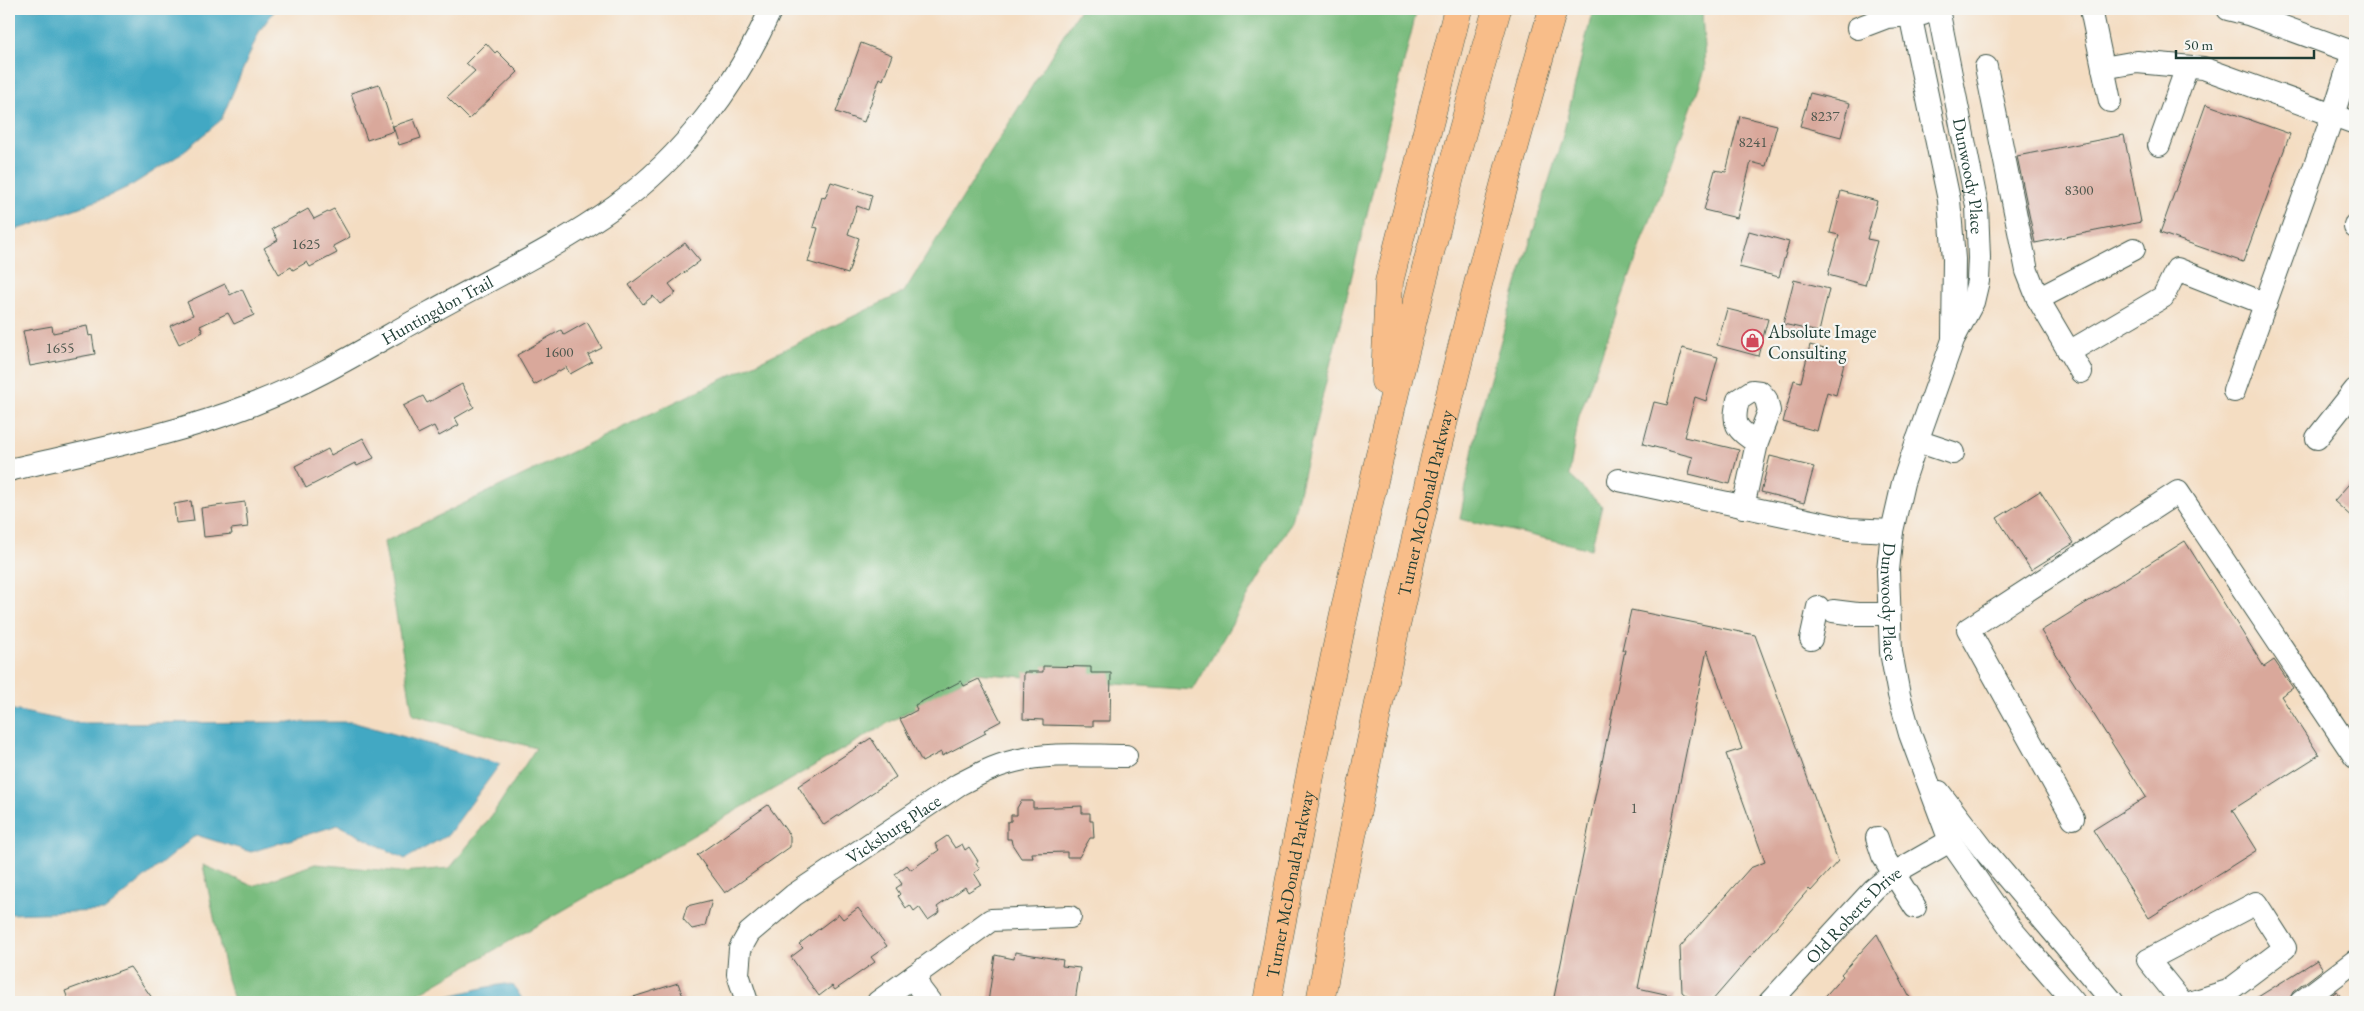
<svg xmlns="http://www.w3.org/2000/svg" width="2364" height="1011" font-family="'EB Garamond',serif">
<rect width="100%" height="100%" fill="#f6f6f2"/>
<filter id="ink" filterUnits="userSpaceOnUse"><feTurbulence type="fractalNoise" baseFrequency=".02" numOctaves="2"/><feDisplacementMap in="SourceGraphic" scale="10" xChannelSelector="R" yChannelSelector="G"/><feConvolveMatrix kernelMatrix="1 2 1 2 8 2 1 2 1" color-interpolation-filters="sRGB"/></filter>
<filter id="wash" filterUnits="userSpaceOnUse"><feTurbulence type="fractalNoise" baseFrequency=".0096" numOctaves="4" result="noise"/><feDisplacementMap in="SourceGraphic" scale="20" xChannelSelector="R" yChannelSelector="G"/><feGaussianBlur stdDeviation="1.12" result="paint"/><feColorMatrix in="noise" values="0 0 0 0 0 0 0 0 0 0 0 0 0 0 0 0 0 1.4 0 .05"/><feComposite in="paint" operator="in"/></filter>
<g filter="url(#wash)">
<rect width="100%" height="100%" fill="#f4ddc2"/>
<g fill="#79bc7e" stroke="#4c7c59">
<polygon points="1080,9 1417,9 1292,521 1193,690 975,673 404,1002 235,1002 227,979 203,865 253,886 315,864 402,872 450,868 492,815 536,748 413,715 384,542 904,292"/>
<polygon points="1593,9 1702,9 1705,70 1579,416 1569,475 1602,506 1591,549 1460,519 1478,421 1517,284 1562,139"/>
</g>
<g fill="#43a8c3" stroke="#31727c">
<polygon points="9,9 276,9 260,30 221,120 178,156 132,185 107,197 29,226 9,231"/>
<polygon points="9,709 77,723 352,722 500,764 448,835 405,859 338,825 251,852 196,835 104,911 9,914"/>
<path d="M505 984 514 986 524 1002H421C450 997 476 988 505 984Z"/>
</g>
<g id="blocks">
<g fill="#d9a89b">
<polygon points="486,43 495,53 497,51 518,72 469,119 447,97 475,71 466,63"/>
<polygon points="861,43 892,55 883,80 880,78 864,122 836,112"/>
<polygon points="379,84 394,131 367,140 351,93"/>
<polygon points="1810,93 1850,103 1841,137 1800,126"/>
<polygon points="2206,104 2290,134 2243,262 2160,233"/>
<polygon points="1740,116 1777,125 1766,166 1751,162 1737,218 1704,210 1715,170 1726,172"/>
<polygon points="414,119 421,138 399,145 393,126"/>
<polygon points="2124,135 2141,222 2035,243 2017,156"/>
<polygon points="831,182 872,195 868,210 857,206 848,234 859,238 848,274 808,262 818,228 813,227 822,197 825,198"/>
<polygon points="1841,191 1877,201 1867,239 1877,241 1865,285 1828,275 1839,235 1830,233"/>
<polygon points="308,209 314,219 334,209 350,237 333,246 337,253 310,267 307,262 293,270 291,267 279,274 264,248 278,240 272,229"/>
<polygon points="1749,231 1789,242 1779,277 1739,267"/>
<polygon points="685,243 700,261 669,284 676,293 660,304 653,296 643,304 629,285"/>
<polygon points="1794,280 1829,289 1819,332 1783,324"/>
<polygon points="225,284 230,295 242,289 254,315 234,324 228,313 200,326 203,332 179,344 170,326 193,315 187,302"/>
<polygon points="1727,309 1768,319 1758,356 1717,345"/>
<polygon points="587,322 602,348 588,355 592,362 570,374 566,367 534,385 517,355 561,330 564,335"/>
<polygon points="52,326 53,333 87,326 89,336 92,335 95,354 30,366 23,331"/>
<polygon points="1810,345 1846,355 1836,395 1827,392 1817,431 1783,422 1794,380 1801,382"/>
<polygon points="1682,348 1718,357 1706,401 1695,397 1684,437 1739,450 1730,484 1689,474 1693,457 1643,444 1654,402 1667,405"/>
<polygon points="462,384 474,407 455,418 459,425 439,436 434,426 418,434 403,406 423,396 427,403"/>
<polygon points="363,438 374,458 357,466 355,463 306,488 295,466 328,449 331,455"/>
<polygon points="1770,456 1814,467 1804,503 1761,492"/>
<polygon points="2355,477 2355,520 2334,501"/>
<polygon points="2040,491 2074,543 2031,570 1997,518"/>
<polygon points="191,501 194,521 176,523 174,504"/>
<polygon points="245,502 248,527 231,529 232,534 204,537 201,508"/>
<polygon points="2185,541 2264,667 2274,660 2293,688 2281,696 2319,755 2232,810 2257,850 2149,918 2093,830 2146,797 2041,631"/>
<polygon points="1631,610 1755,635 1838,861 1811,891 1809,889 1711,1002 1694,1002 1682,992 1680,947 1750,868 1765,862 1726,754 1742,749 1707,650 1638,988 1674,996 1673,1002 1553,1002 1625,650 1622,650"/>
<polygon points="1043,666 1091,667 1091,673 1111,673 1110,721 1093,721 1093,726 1043,725 1043,720 1023,719 1024,672 1043,672"/>
<polygon points="979,679 1001,721 984,730 986,733 942,756 941,752 922,762 900,719 917,710 915,705 961,681 964,686"/>
<polygon points="871,738 896,777 824,825 798,786"/>
<polygon points="1021,801 1033,801 1033,808 1082,806 1082,813 1090,813 1090,821 1093,821 1094,838 1090,838 1079,857 1067,857 1067,852 1032,853 1033,858 1021,858 1012,844 1011,839 1007,839 1007,822 1011,821 1011,815 1017,815 1017,808"/>
<polygon points="768,805 790,836 790,847 725,893 697,855"/>
<polygon points="947,836 955,848 962,844 965,850 969,847 978,861 976,864 980,869 974,873 981,884 968,892 965,887 937,907 940,912 928,920 919,907 914,911 910,905 906,908 898,896 900,894 896,888 902,884 895,874 907,865 911,870 939,850 935,844"/>
<polygon points="712,900 705,926 692,929 683,919 687,906"/>
<polygon points="858,908 887,946 871,957 875,962 835,990 832,986 819,996 791,957 803,948 799,944 828,922 839,914 843,919"/>
<polygon points="1877,934 1912,1002 1820,1002 1843,976 1841,974"/>
<polygon points="1015,952 1063,960 1062,966 1080,968 1075,1002 988,1002 995,955 1014,959"/>
<polygon points="2317,960 2323,969 2293,992 2288,1002 2250,1002"/>
<polygon points="130,967 155,1002 69,1002 65,991"/>
<polygon points="678,983 685,1002 627,1002 627,999"/>
<polygon points="2337,991 2344,1002 2322,1002"/>
</g>
</g>
</g>
<g filter="url(#ink)">
<use href="#blocks" fill-opacity="0" stroke="#3f5549" stroke-width="1"/>
<g fill="none" stroke-linecap="round" stroke-linejoin="round">
<defs>
<g id="minor">
<polyline points="1909,9 1949,200 1954,259 1953,337"/>
<path id="s1" d="M1938 9 1977 206 1979 258 1978 281 1973 302 1953 340 1915 447 1903 483 1892 531 1888 571 1891 652 1899 695 1910 734 1950 841 2012 930 2074 1002"/>
<polyline points="2091,9 2110,101"/>
<polyline points="2228,9 2248,14 2355,53"/>
<polyline points="1858,28 1887,17 1923,14"/>
<polyline points="1986,67 2027,271 2038,299 2081,372"/>
<polyline points="2103,68 2137,62 2203,68 2355,123"/>
<polyline points="2159,145 2187,67"/>
<polyline points="2355,225 2355,227"/>
<polyline points="2038,299 2134,249"/>
<polyline points="2069,352 2163,297 2177,269 2266,304"/>
<polyline points="2234,391 2333,115 2353,52"/>
<polyline points="2317,438 2355,390"/>
<polyline points="1917,441 1953,453"/>
<path id="s2" d="M9 470C91 451 175 435 254 404 316 380 373 344 431 312 492 278 558 247 615 206 683 157 737 85 771 9"/>
<polyline points="1619,480 1849,529 1892,531"/>
<path d="M1743 507 1757 443 1769 411 1766 399 1760 392 1752 391 1738 400C1732 426 1736 428 1757 443"/>
<polyline points="1833,611 1857,614 1888,614"/>
<polyline points="1811,639 1818,607"/>
<polyline points="1939,792 1983,849 2113,1002"/>
<polyline points="2073,818 1968,629 2178,492 2355,757"/>
<polyline points="1877,838 1883,856 1915,907"/>
<polyline points="915,975 920,989 930,1002"/>
<path id="s3" d="M747 1002 738 974 740 949 749 933 794 895 958 785C977 775 994 766 1015 761 1050 752 1089 756 1126 756"/>
<polyline points="878,1002 991,920 1070,917"/>
<path id="s4" d="M1770 1002 1874 889 1894 873 1950 841"/>
<polyline points="2182,1002 2148,960 2256,903 2285,948 2228,991 2193,1002"/>
<polyline points="2301,1002 2355,961"/>
</g>
<g id="highway">
<polyline points="1385,381 1389,282 1458,9"/>
<path id="s5" d="M1267 1002C1327 668 1402 335 1497 9"/>
<path id="s6" d="M1320 1002C1381 667 1459 336 1553 9"/>
</g>
</defs>
<use href="#minor" stroke="#3f5549" stroke-width="24"/>
<use href="#highway" stroke="#3f5549" stroke-width="29"/>
<use href="#minor" stroke="#fff" stroke-width="22"/>
<use href="#highway" stroke="#f8bd89" stroke-width="28"/>
</g>
</g>
<defs>
<symbol id="shop-ring" viewBox="-11 -11 22 22"><circle r="9.5" fill="#f6f6f2" stroke="#d1495b" stroke-width="1.5"/><path d="M-5-2.5h2.3a2.7 3.5 0 0 1 5.4 0H5L5.5 6h-11ZM-1.5-2.5h3a1.5 2.3 0 0 0-3 0Z" fill="#d1495b"/></symbol>
</defs>
<g fill-rule="evenodd">
<use href="#shop-ring" x="1740" y="328" width="25" height="25"/>
</g>
<g text-anchor="middle" dominant-baseline="central" stroke-width="4.5" stroke-linejoin="round" paint-order="stroke">
<g font-size="15" fill="#4e584e">
<text x="1825" y="115">8237</text>
<text x="1753" y="141">8241</text>
<text x="2079" y="189">8300</text>
<text x="306" y="243">1625</text>
<text x="60" y="347">1655</text>
<text x="559" y="351">1600</text>
<text x="1634" y="807">1</text>
</g>
<g font-size="18" fill="#1f3d34" stroke="#f6f6f2">
<text stroke="none"><textPath href="#s1" startOffset="170">Dunwoody Place</textPath></text>
<text stroke="none"><textPath href="#s2" startOffset="460">Huntingdon Trail</textPath></text>
<text stroke="none"><textPath href="#s6" startOffset="510">Turner McDonald Parkway</textPath></text>
<text stroke="none"><textPath href="#s1" startOffset="612">Dunwoody Place</textPath></text>
<text stroke="none"><textPath href="#s3" startOffset="251">Vicksburg Place</textPath></text>
<text stroke="none"><textPath href="#s5" startOffset="120">Turner McDonald Parkway</textPath></text>
<text stroke="none"><textPath href="#s4" startOffset="121">Old Roberts Drive</textPath></text>
</g>
<g font-size="18" fill="#1f3d34" stroke="#f6f6f2" text-anchor="start">
<text x="1768" y="331">Absolute Image<tspan x="1768" dy="21">Consulting</tspan></text>
</g>
</g>
<rect width="2364" height="1011" fill="none" stroke="#f6f6f2" stroke-width="30"/>
<path d="M2176 50v8h138v-8" fill="none" stroke="#1f3d34" stroke-width="2.5"/>
<text x="2184" y="50" font-size="15" fill="#1f3d34" stroke="#f6f6f2" stroke-width="4" paint-order="stroke">50 m</text>
</svg>
